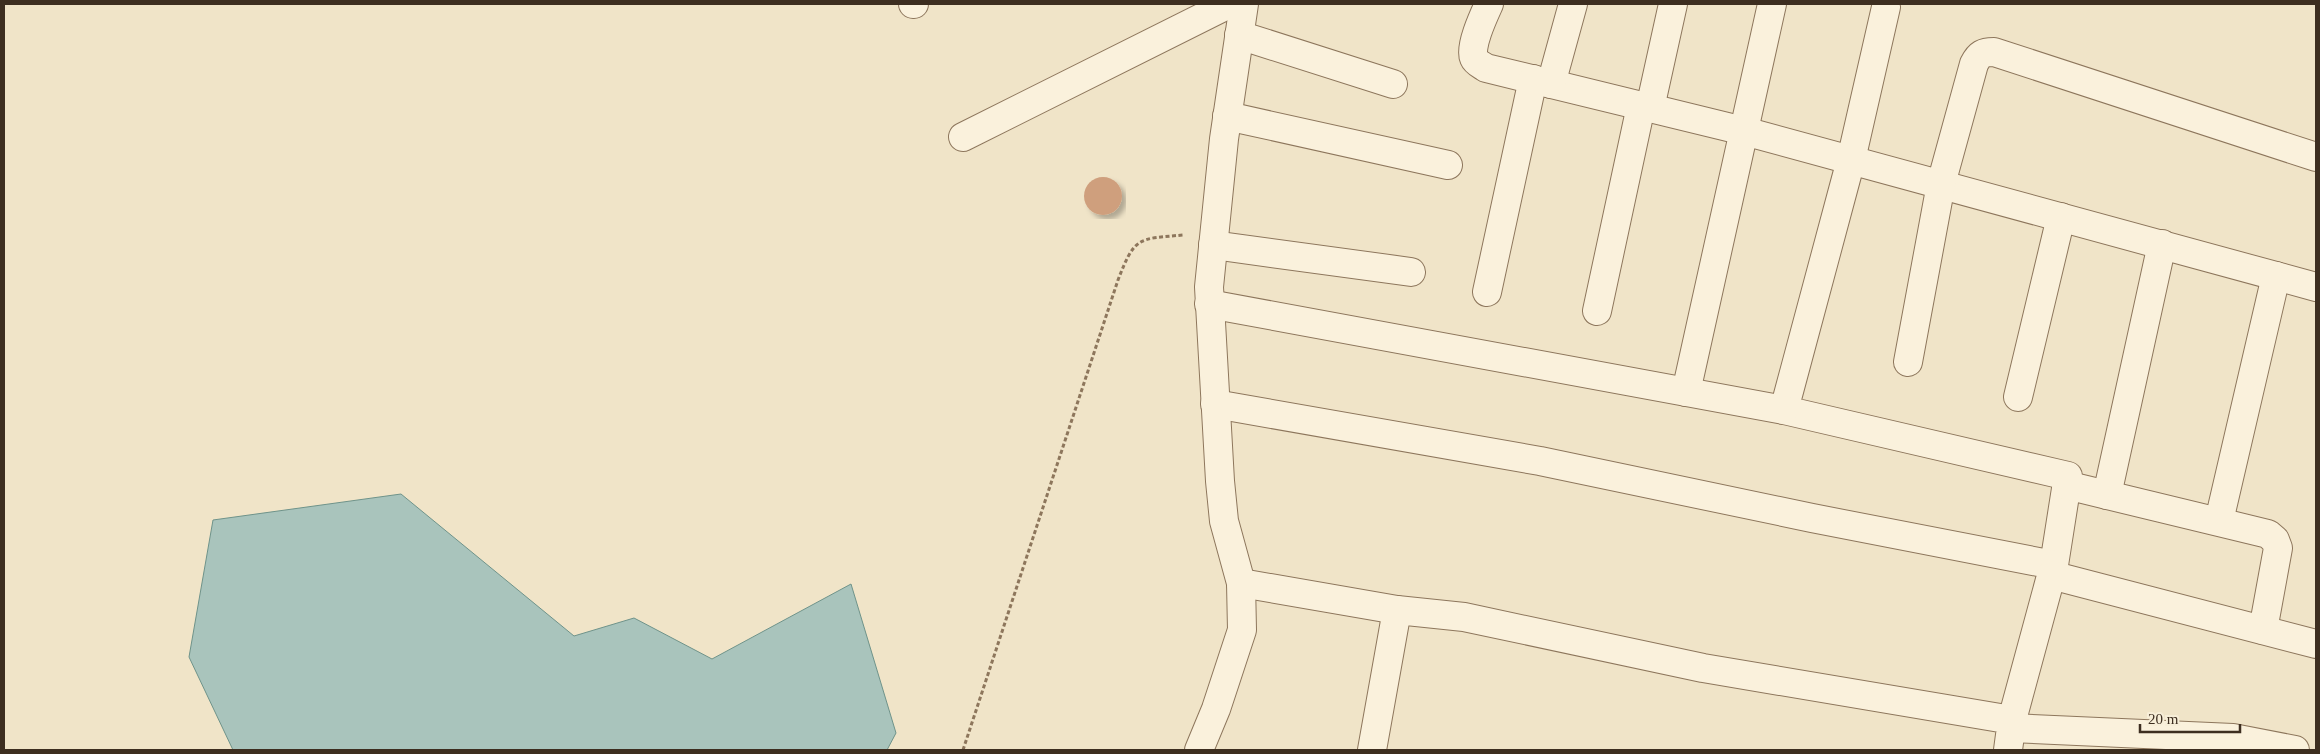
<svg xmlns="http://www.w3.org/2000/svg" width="2320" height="754" font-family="'Times New Roman',serif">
<defs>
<filter id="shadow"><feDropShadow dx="4.5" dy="4.5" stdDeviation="2.5" flood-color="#0004"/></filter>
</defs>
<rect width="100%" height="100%" fill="#f0e4c8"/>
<polygon fill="#a9c4bc" stroke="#6f938a" points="401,494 574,636 634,618 712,659 851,584 896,733 887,750 233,750 189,657 213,520"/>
<circle fill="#cf9f7d" filter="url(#shadow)" cx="1103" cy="196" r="19"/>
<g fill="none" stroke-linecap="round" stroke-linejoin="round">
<defs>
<g id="minor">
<polyline points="913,4 914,4"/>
<path d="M1489 4C1484 15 1469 47 1474 58 1476 63 1482 65 1486 68L1744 131 2316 287"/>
<polyline points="1886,7 1851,160 1784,410 2068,476 2054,565"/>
<polyline points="1239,35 1393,84"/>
<polyline points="1551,84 1573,4"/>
<polyline points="1650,108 1673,4"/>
<polyline points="1227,116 1448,165"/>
<polyline points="963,137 1229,4"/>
<polyline points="1213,245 1411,272"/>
<polyline points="1487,292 1533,79"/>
<polyline points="1209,304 1784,410"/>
<polyline points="1597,311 1641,106"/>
<path d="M1908 362 1941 184 1974 64C1979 54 1983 52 1994 52L2316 157"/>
<polyline points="1686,392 1772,4"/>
<polyline points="2018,397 2061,217"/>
<polyline points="1215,404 1540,461 1812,518 2054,565 2012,720"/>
<polyline points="2066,485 2268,534 2275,540 2278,548 2263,630"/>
<polyline points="2107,495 2162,244"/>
<polyline points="2219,521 2276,276"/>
<polyline points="2051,575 2316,644"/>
<polyline points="1241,583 1397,610"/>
<polyline points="2011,728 2233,738 2295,750"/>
<polyline points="1199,750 1216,709 1242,630 1241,583 1224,521 1220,481 1209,287 1224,139 1244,4"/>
<polyline points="1372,750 1397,610 1464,617 1703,668 2012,720 2008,750"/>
</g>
</defs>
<use href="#minor" stroke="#8d765c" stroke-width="30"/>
<path stroke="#8d765c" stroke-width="3" stroke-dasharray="4 2.5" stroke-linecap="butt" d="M963 750 1118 280C1135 236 1138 239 1183 235"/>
<use href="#minor" stroke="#faf1dc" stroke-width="28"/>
</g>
<rect width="2320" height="754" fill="none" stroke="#3d2e20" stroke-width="10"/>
<path d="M2140 724v8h100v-8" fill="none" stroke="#3d2e20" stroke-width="2.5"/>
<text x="2148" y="724" font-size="15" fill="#3d2e20" stroke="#f7eed8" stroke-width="4" paint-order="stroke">20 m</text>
</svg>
